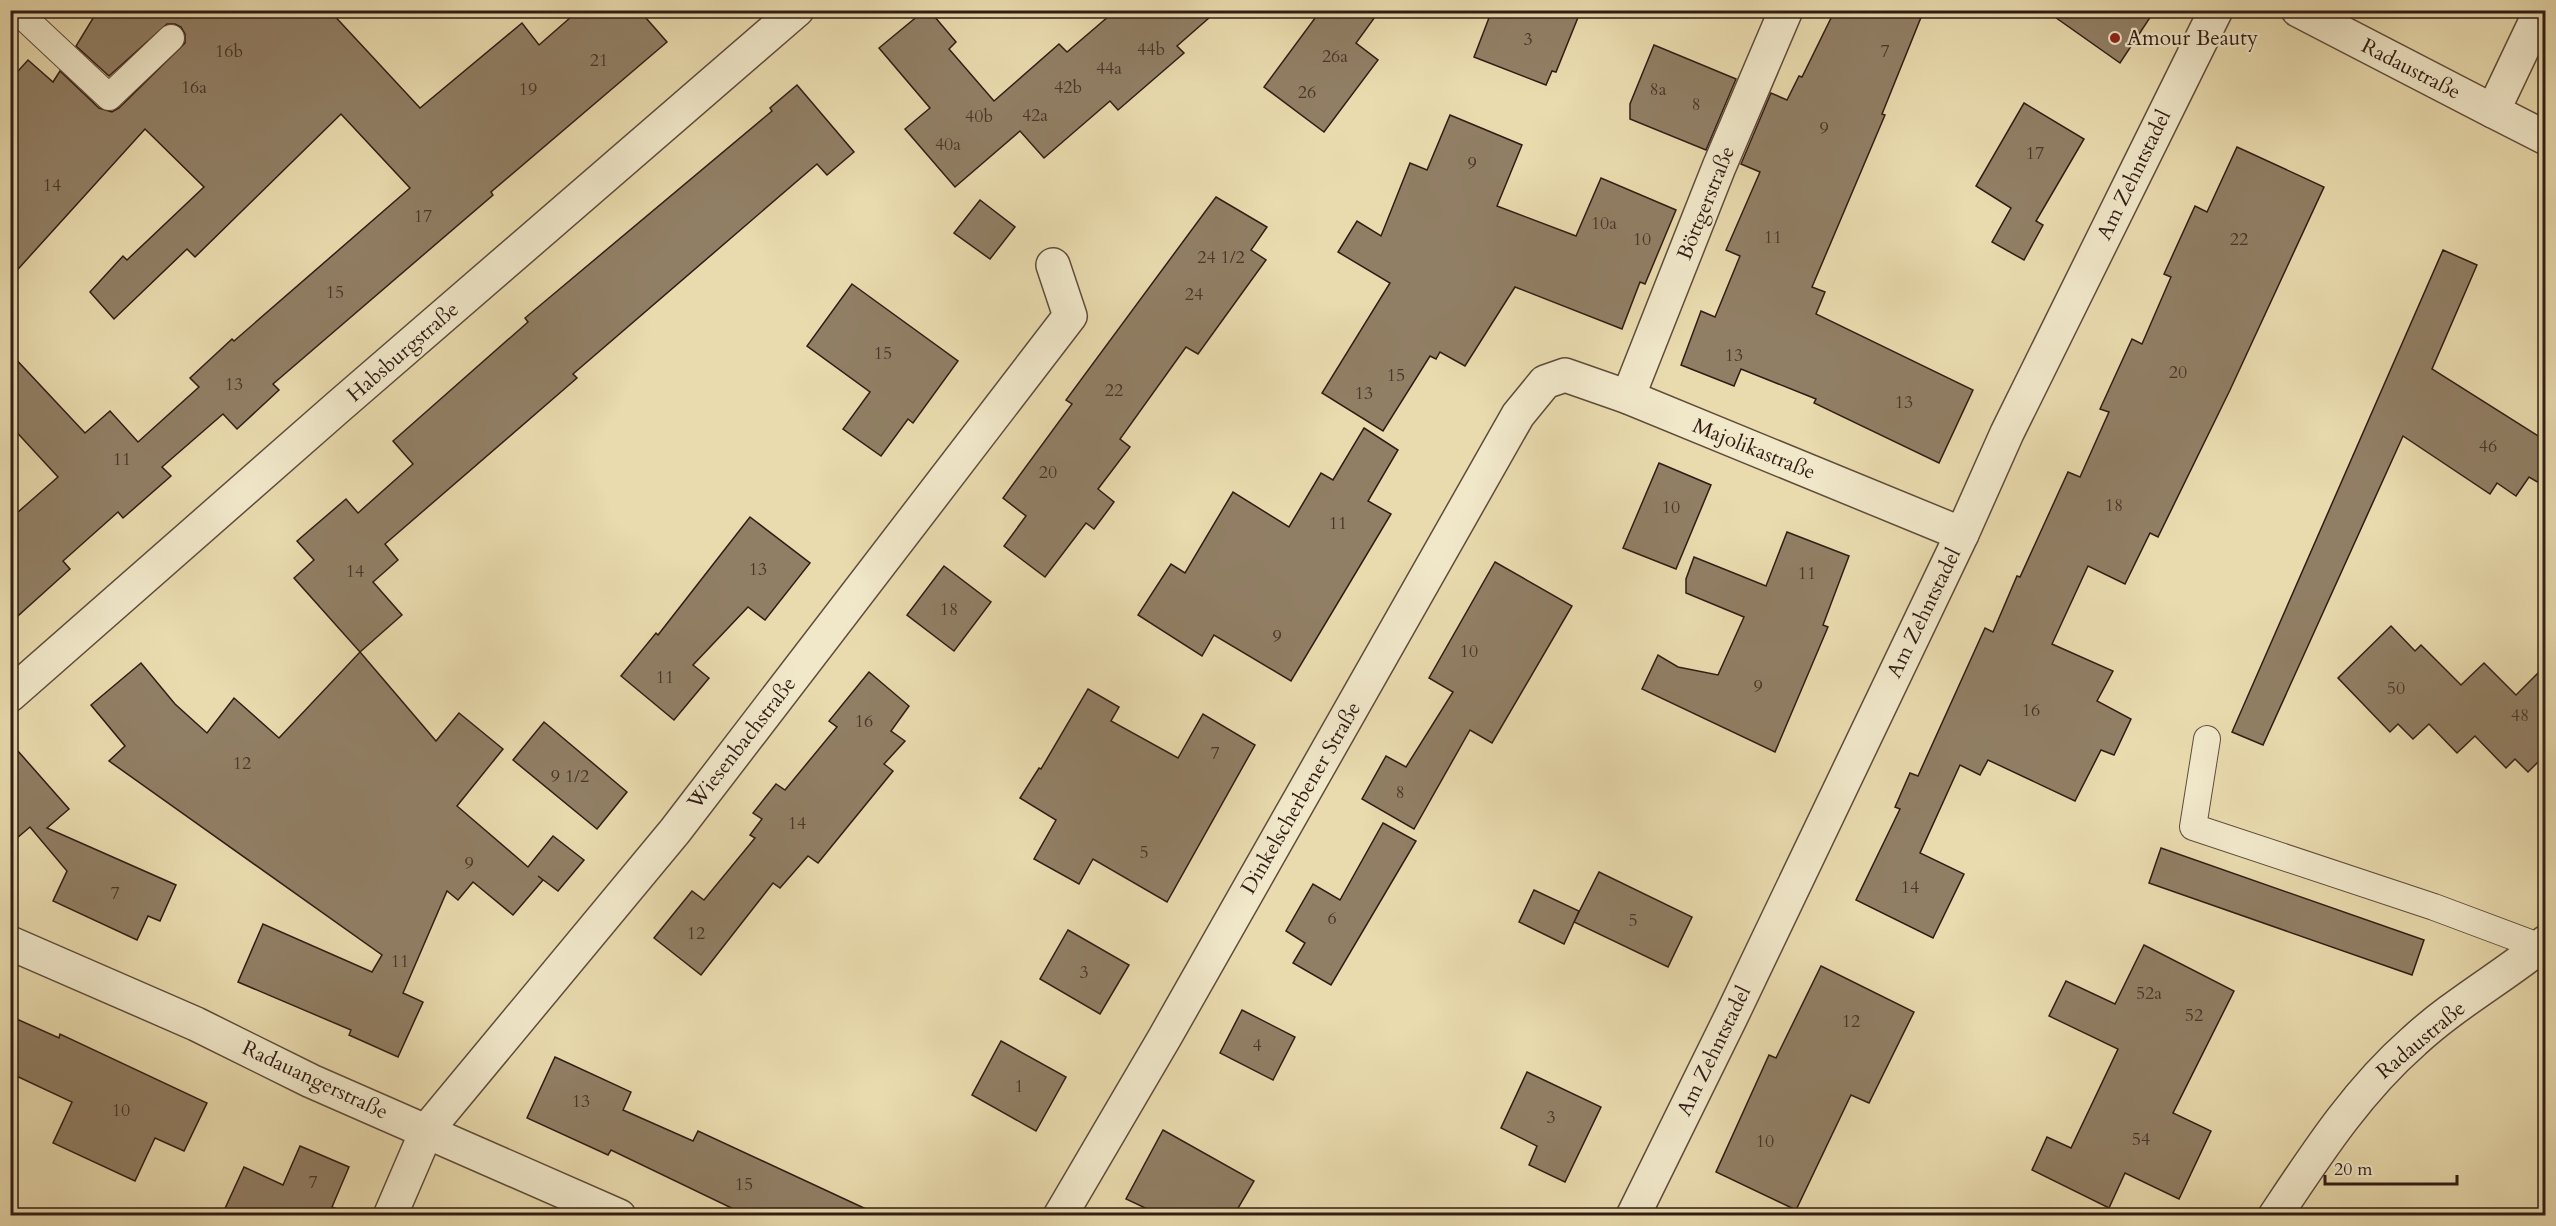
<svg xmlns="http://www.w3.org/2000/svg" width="2556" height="1226" font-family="Cardo,serif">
<rect width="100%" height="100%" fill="#e9dbae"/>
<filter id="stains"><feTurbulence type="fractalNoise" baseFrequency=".00333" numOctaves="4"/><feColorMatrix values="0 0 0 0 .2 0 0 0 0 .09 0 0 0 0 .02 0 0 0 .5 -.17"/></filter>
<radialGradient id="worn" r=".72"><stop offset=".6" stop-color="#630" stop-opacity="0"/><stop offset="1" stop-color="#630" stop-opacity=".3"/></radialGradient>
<g fill="#917f65" stroke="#311c15" stroke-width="1.5">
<polygon points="98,10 329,10 420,108 522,23 539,45 579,10 639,10 667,42 491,192 493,195 273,384 279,390 237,429 223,414 162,467 171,476 123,518 118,512 63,561 70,569 10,623 10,519 58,477 10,425 10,353 85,433 110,411 138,442 199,387 190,378 232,339 234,341 410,188 341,114 195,257 187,249 114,319 90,292 123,256 127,260 204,187 145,129 10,278 10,80 28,60 53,82 60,71 99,108 112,112 119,108 185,43 185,34 181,27 175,24 167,24 109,76 76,46"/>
<polygon points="925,10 929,10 956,42 949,49 994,101 1059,44 1067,52 1116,10 1218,10 1177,46 1184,53 1118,110 1110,101 1044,158 1020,131 955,187 905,129 930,108 879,48"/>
<polygon points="1321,10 1380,10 1356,43 1378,60 1324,132 1264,87"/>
<polygon points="1492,10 1581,10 1556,72 1552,71 1546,85 1474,57"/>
<polygon points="1835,10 1924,10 1882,114 1885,115 1812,287 1825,292 1816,314 1973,390 1939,463 1814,403 1816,399 1741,369 1734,386 1681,365 1701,311 1715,317 1740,256 1726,250 1760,172 1741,164 1771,93 1787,100 1799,76 1802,77"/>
<polygon points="2045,10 2155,10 2120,63"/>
<polygon points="1654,45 1736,79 1706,150 1630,119 1630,104"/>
<polygon points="797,85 854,152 827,175 817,164 573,374 577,378 385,544 398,560 373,582 402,615 360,652 294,578 314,560 297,541 346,499 358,513 413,464 393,441 528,322 525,318 772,111 770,108"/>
<polygon points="2024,103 2084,139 2036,221 2043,225 2024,260 1992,242 2011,208 1976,186"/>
<polygon points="1450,115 1522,145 1497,206 1576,236 1601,178 1676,210 1645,284 1640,282 1622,329 1515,287 1465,366 1440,352 1436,359 1430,356 1383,431 1322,393 1390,283 1338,252 1357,221 1381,236 1410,163 1427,170"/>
<polygon points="2237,147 2324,187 2230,390 2158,537 2150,533 2125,584 2088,566 2052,644 2113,671 2097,701 2131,719 2114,755 2101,750 2075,801 1988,760 1980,775 1960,765 1920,853 1964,874 1933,938 1856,900 1900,809 1895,807 1910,773 1918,776 1985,628 1993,632 2017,576 2020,577 2068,472 2080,477 2109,412 2100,409 2132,339 2142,344 2171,277 2164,274 2195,206 2207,212"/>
<polygon points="1216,197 1267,227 1251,250 1266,260 1198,354 1186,347 1120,439 1130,447 1098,489 1114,502 1094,529 1086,523 1045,577 1004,546 1026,516 1003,498 1072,404 1066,400"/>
<polygon points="980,200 1015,227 990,259 954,233"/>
<polygon points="2443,250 2477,265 2432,369 2546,441 2546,487 2529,477 2516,496 2497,483 2490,494 2403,436 2263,745 2232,732"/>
<polygon points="852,284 958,361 913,423 908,419 881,456 843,429 870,392 807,346"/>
<polygon points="1364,428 1398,450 1368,501 1391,514 1291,681 1214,635 1202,656 1138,615 1171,564 1185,573 1233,492 1289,527 1321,473 1333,480"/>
<polygon points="1659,463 1711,485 1676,569 1623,548"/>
<polygon points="750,517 810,563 765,620 748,607 693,665 709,678 674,720 621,676 656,633 658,635"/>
<polygon points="1787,532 1849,556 1823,625 1828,627 1775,752 1642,689 1658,655 1678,667 1718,675 1744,617 1686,593 1686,579 1694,557 1766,586"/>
<polygon points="1495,562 1572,606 1492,743 1470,730 1414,829 1362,799 1386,756 1406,767 1453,692 1429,678"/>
<polygon points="944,566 991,602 954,651 907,615"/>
<polygon points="2391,626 2415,651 2421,645 2461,685 2484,663 2516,695 2546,665 2546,754 2528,772 2515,759 2506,768 2475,736 2457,753 2429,724 2413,739 2398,724 2390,732 2338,678"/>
<polygon points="360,652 436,741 459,713 503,749 457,806 528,867 553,836 584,860 558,891 538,876 543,880 513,915 473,882 458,900 447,891 403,993 423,1002 398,1057 349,1035 351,1030 238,982 263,924 372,972 382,955 109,761 125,746 91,705 141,663 175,704 207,733 234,698 279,738"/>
<polygon points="869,672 909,706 891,731 905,741 884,764 893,771 818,863 808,856 780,888 773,883 701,975 654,938 692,891 704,900 755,838 750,835 762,819 753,813 776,784 785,790 837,727 829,721"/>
<polygon points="1088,689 1119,707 1111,721 1178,758 1203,714 1255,745 1167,902 1093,859 1079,884 1034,859 1056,820 1020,798 1039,768 1041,769"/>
<polygon points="544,722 627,792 597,829 513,760"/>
<polygon points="10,742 69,809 47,828 176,885 160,921 148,916 137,940 53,901 67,871 30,827 10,844"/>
<polygon points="1383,823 1416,841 1331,985 1293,963 1305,943 1286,931 1313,884 1340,900"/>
<polygon points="2161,848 2424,940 2412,975 2149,883"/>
<polygon points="1599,872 1692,917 1668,967 1574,922"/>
<polygon points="1534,890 1579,911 1564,944 1519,922"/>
<polygon points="1068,930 1129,965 1100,1014 1040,979"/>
<polygon points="2144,945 2234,991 2173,1113 2211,1131 2179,1199 2125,1173 2109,1208 2032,1170 2047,1137 2071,1148 2118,1049 2049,1016 2066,981 2115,1004"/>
<polygon points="1821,966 1914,1012 1869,1103 1851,1095 1796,1210 1716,1172 1769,1055 1776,1058"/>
<polygon points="1242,1010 1295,1037 1273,1080 1220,1053"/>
<polygon points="10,1016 59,1038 60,1034 207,1103 184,1151 155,1138 135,1181 53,1143 72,1102 10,1073"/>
<polygon points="1001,1041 1066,1077 1036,1131 972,1095"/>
<polygon points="555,1057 631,1092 623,1110 693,1141 698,1131 879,1215 746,1215 611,1150 608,1155 527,1118"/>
<polygon points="1527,1072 1601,1107 1565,1182 1529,1165 1537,1146 1501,1128"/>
<polygon points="1163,1130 1254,1181 1234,1215 1160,1215 1126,1199"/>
<polygon points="300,1146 349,1167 332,1207 351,1215 222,1215 244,1167 283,1185"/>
</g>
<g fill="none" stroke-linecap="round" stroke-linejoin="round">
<defs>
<g id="lane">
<polyline points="16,10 109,97 171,38"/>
<polyline points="2207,739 2193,827 2434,907 2541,947"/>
</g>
<g id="street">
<polyline points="2298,10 2493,111"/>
<polyline points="2541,10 2493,111 2546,138"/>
<polyline points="1628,397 1719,167 1786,10"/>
<polyline points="10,695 338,407 797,10"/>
<polyline points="10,943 196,1024 311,1081 619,1216"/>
<polyline points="390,1216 427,1130 675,831 1070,316 1053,265"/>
<polyline points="1060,1216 1165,1037 1518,415 1545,382 1565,375 1628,397 1962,534"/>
<polyline points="1633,1216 1732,1015 1962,534 2007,433 2216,10"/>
<path d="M2275 1216C2317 1153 2357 1091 2414 1041 2454 1004 2503 977 2546 942"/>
</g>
</defs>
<use href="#lane" stroke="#5f4c3b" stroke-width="28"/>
<use href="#street" stroke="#5f4c3b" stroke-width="36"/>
<use href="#lane" stroke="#f1e8ca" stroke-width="26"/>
<use href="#street" stroke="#f1e8ca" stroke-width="33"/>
</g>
<circle fill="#8f2418" stroke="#f1e8ca" stroke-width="2" cx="2115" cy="38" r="6"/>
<g text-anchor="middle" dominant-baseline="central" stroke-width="4.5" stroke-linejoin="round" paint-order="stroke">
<g font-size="18" fill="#493529">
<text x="1528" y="39">3</text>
<text x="1151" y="49">44b</text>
<text x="229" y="51">16b</text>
<text x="1885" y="51">7</text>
<text x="1335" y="56">26a</text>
<text x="599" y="60">21</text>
<text x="1109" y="68">44a</text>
<text x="194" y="87">16a</text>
<text x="1068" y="87">42b</text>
<text x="528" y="89">19</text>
<text x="1658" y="89">8a</text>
<text x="1307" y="92">26</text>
<text x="1696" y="104">8</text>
<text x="1035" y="115">42a</text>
<text x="979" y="116">40b</text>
<text x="1824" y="128">9</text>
<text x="948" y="144">40a</text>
<text x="2035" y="153">17</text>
<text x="1472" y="163">9</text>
<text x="52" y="185">14</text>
<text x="423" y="216">17</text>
<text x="1604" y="223">10a</text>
<text x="1773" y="237">11</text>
<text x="1642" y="239">10</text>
<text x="2239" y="239">22</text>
<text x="1221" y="257">24 1/2</text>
<text x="335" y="292">15</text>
<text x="1194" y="294">24</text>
<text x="883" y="353">15</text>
<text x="1734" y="355">13</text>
<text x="2178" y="372">20</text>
<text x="1396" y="375">15</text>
<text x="234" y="384">13</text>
<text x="1114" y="390">22</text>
<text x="1364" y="393">13</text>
<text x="1904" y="402">13</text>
<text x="2488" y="446">46</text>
<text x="122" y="459">11</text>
<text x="1048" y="472">20</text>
<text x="2114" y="505">18</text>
<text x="1671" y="507">10</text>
<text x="1338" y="523">11</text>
<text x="758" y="569">13</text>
<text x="355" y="571">14</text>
<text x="1807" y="573">11</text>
<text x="949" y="609">18</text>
<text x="1277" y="636">9</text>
<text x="1469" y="651">10</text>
<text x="665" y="677">11</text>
<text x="1758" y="686">9</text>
<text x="2396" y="688">50</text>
<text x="2031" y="710">16</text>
<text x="2520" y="715">48</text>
<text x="864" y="721">16</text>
<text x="1215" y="753">7</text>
<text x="242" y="763">12</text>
<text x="570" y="776">9 1/2</text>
<text x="1400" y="792">8</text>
<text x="797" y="823">14</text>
<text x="1144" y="852">5</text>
<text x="469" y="863">9</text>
<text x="1910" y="887">14</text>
<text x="115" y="893">7</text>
<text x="1332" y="918">6</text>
<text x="1633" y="920">5</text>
<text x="696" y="933">12</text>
<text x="400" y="961">11</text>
<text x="1084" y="972">3</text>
<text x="2149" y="993">52a</text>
<text x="2194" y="1015">52</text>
<text x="1851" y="1021">12</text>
<text x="1257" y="1045">4</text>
<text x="1019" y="1086">1</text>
<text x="581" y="1101">13</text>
<text x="121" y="1110">10</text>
<text x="1551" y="1117">3</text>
<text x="2141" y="1139">54</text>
<text x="1765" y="1141">10</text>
<text x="313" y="1182">7</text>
<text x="744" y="1184">15</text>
</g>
<g font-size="21" fill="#311c15" stroke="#f1e8ca" text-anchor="start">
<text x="2127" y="38">Amour Beauty</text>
</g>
<g font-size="21" fill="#311c15" stroke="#f1e8ca">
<text transform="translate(2411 69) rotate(27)">Radaustraße</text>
<text transform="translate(2134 175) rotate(-64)">Am Zehntstadel</text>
<text transform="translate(1706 203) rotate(-68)">Böttgerstraße</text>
<text transform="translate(403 352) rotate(-41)">Habsburgstraße</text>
<text transform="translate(1754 449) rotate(22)">Majolikastraße</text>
<text transform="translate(1924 613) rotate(-64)">Am Zehntstadel</text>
<text transform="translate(742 743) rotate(-52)">Wiesenbachstraße</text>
<text transform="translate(1301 798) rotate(-60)">Dinkelscherbener Straße</text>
<text transform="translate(2421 1040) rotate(-40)">Radaustraße</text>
<text transform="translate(1714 1051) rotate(-64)">Am Zehntstadel</text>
<text transform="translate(315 1080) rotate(25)">Radauangerstraße</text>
</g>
</g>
<rect width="2556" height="1226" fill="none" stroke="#e9dbae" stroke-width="36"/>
<rect x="12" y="12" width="2532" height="1202" fill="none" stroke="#311c15" stroke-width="3"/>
<rect x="18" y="18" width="2520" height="1190" fill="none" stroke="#311c15" stroke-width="1.5"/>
<path d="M2325 1175v9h132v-9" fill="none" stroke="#311c15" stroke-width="3"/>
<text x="2334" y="1175" font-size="18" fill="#311c15" stroke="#f1e8ca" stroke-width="4.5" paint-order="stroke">20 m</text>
<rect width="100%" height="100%" filter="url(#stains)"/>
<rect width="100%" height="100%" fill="url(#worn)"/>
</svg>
